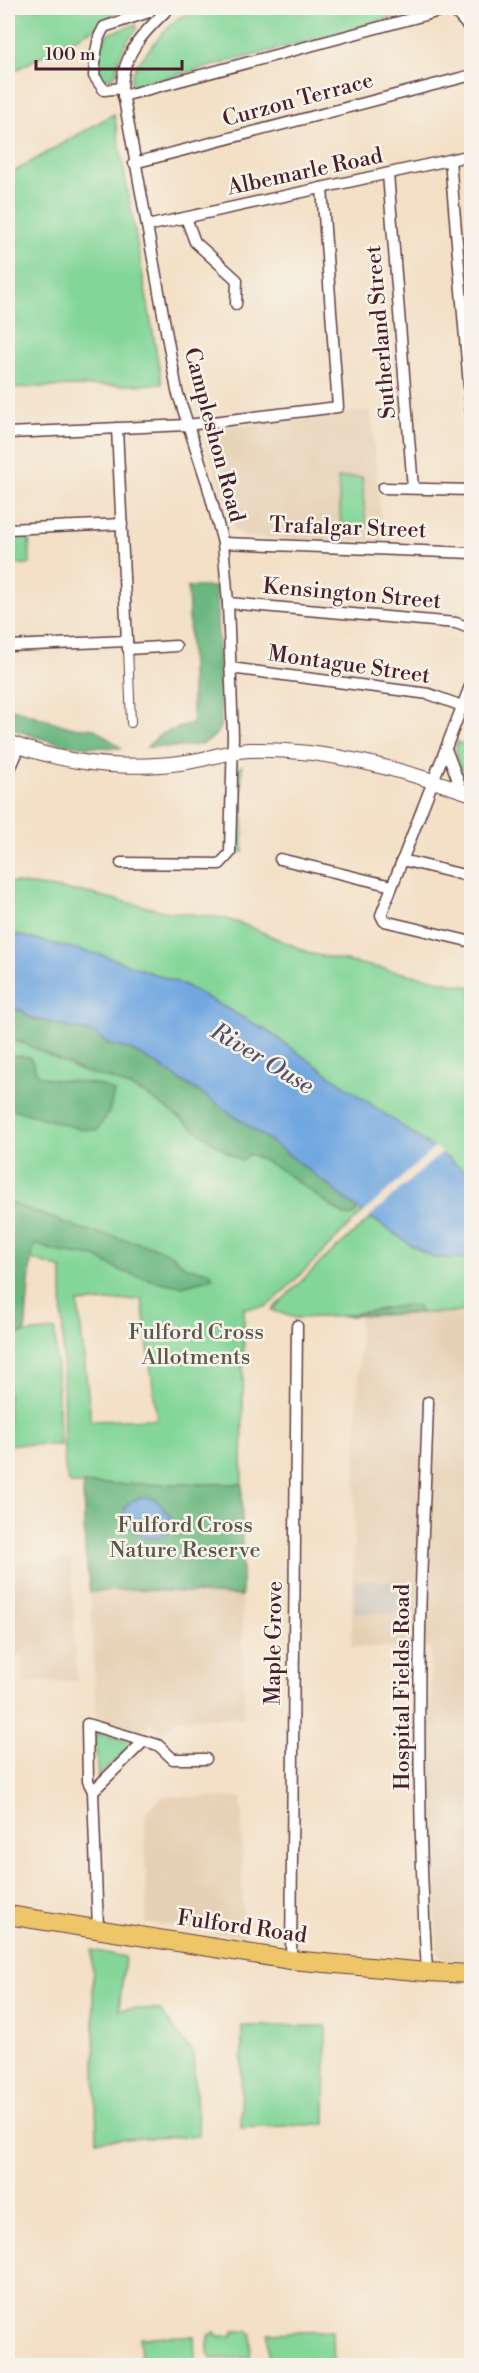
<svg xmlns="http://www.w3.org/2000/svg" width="479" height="2373" font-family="'Libre Bodoni',serif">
<rect width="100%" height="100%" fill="#f7f3e8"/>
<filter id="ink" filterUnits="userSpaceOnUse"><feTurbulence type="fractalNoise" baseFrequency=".0167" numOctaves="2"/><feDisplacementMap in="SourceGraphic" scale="12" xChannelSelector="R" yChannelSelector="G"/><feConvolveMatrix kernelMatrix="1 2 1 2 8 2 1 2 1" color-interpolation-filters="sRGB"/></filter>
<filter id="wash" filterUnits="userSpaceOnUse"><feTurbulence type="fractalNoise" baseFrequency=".008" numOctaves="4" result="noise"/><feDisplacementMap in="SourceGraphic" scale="24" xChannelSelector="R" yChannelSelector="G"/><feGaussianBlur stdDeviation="1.35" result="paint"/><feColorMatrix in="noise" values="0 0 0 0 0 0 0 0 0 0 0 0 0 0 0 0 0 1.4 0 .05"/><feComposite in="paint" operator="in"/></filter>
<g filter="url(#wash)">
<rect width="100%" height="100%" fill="#f3e0c6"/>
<g fill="#e6d0b4">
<polygon points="371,410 383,541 246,537 235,530 204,435 211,429"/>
<polygon points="461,1312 472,1317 471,1960 445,1961 437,1953 429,1730 432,1648 351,1647 360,1315"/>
<polygon points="71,1560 77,1681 23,1683 22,1656 8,1656 8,1595 13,1595 13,1562"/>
<polygon points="134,1589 242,1596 244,1718 179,1718 164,1733 152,1722 141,1732 136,1729 96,1717 90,1592"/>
<polygon points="163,1796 242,1798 243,1936 146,1923 145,1813"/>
</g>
<polygon fill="#cbc2b8" points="355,1580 415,1583 413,1614 354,1613"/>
<g fill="#83d698" stroke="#667a62" stroke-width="1.5" fill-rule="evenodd">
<polygon points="8,8 143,8 87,32 8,74"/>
<polygon points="204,8 425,8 328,36 131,87 132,75 137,65 161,35 178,18"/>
<path d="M136 24 137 29C126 40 117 58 116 74L110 78 105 79C93 67 102 49 106 35Z"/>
<polygon points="114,114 162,384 8,388 8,175"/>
<polygon points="362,477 366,527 341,529 338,478"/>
<polygon points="29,533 30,564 8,565 8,551 13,550 13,544 8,544 8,534"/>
<path d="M457 742 471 747V781C459 771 454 757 457 742Z"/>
<polygon points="242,766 242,798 237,798 238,768"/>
<polygon points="240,804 243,805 243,852 237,852 238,806"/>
<polygon points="8,882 83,892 164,911 224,918 250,927 312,954 471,987 471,1175 267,1031 184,985 105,956 8,933"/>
<path d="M8 1008 31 1018 76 1029 341 1196 363 1212 275 1300 265 1307 244 1308 242 1484H69L65 1469 64 1453 62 1269 31 1259 41 1216 8 1202ZM142 1299 157 1419 91 1421 78 1303Z"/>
<polygon points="371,1218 434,1258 463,1258 471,1262 471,1309 464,1307 461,1312 295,1318 272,1310 324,1259"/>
<polygon points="55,1330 60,1445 8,1444 8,1335"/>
<polygon points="97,1733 128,1741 130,1744 126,1754 123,1753 99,1776 98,1781 95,1735"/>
<polygon points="92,1950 125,1957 119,2009 159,2009 193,2054 199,2136 97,2140"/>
<polygon points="242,2026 326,2026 325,2124 241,2128"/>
<polygon points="234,2331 247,2331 252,2335 250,2357 212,2359 208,2352 208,2336 215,2332 218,2336 232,2336"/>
<polygon points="332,2331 333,2365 269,2365 268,2333"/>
<polygon points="194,2336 195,2361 185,2361 184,2365 141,2365 140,2337"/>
</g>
<g fill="#6ab780" stroke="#5a6b56" stroke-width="1.5">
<path d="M188 587H216L221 724C212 754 172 746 147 747L161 734 193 723Z"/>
<path d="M10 708 69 727 95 729 121 748C74 747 54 745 9 727Z"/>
<path d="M8 1008 21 1010 31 1018 95 1034 110 1045 129 1049 151 1061 204 1095 283 1150 357 1208 356 1213 350 1217 346 1216C312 1195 287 1169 249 1154L242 1161 233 1156 147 1095 114 1080 81 1071 26 1044 8 1039Z"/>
<path d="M8 1055 30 1057C33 1062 35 1071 38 1074 47 1084 93 1077 114 1092L109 1112 97 1130 80 1129 8 1108Z"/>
<polygon points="8,1202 82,1229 148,1245 172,1255 186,1267 210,1272 213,1278 181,1286 159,1282 123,1272 95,1257 55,1251 35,1244 31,1259 25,1333 8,1335"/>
<polygon points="407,1305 417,1306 421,1313 340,1316"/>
<polygon points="83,1484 242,1484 242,1596 134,1589 90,1592 85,1549"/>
</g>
<g fill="#72a8e0" stroke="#5e6486" stroke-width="1.5">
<polygon points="8,933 105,956 184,985 267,1031 471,1175 471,1262 463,1258 434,1258 414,1247 357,1208 283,1150 204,1095 151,1061 129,1049 110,1045 95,1034 31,1018 21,1010 8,1008"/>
<path d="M147 1497 155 1499 170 1515 171 1529C144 1561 95 1501 147 1497Z"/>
</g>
<polygon fill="#f3e0c6" points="435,1147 442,1152 367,1219 361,1215"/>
</g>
<g filter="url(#ink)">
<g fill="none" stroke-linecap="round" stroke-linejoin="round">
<defs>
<polyline id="pedestrian" points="128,649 131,723"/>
<g id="minor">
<polyline points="452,8 472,31"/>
<polyline points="122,88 104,90 94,76 96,52 99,37 104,27 149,12"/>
<polyline points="123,96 451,8"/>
<polyline points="450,160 472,421"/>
<polyline points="134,163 472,75"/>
<polyline points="388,174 413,488"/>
<polyline points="186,218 195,242 237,280 236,304"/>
<polyline points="147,226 472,155"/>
<polyline points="8,433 187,425 338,407 322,188"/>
<polyline points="383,488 472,490"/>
<polyline points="8,529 122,524"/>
<polyline points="223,543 472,553"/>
<polyline points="228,603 456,623 472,629"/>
<polyline points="127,641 128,649 176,646"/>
<polyline points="8,646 127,641 117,428"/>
<polyline points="230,668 429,694 462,706"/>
<polyline points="472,681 381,915 384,921 472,942"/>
<polyline points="446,749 462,791"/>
<polyline points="8,774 20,746"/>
<polyline points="280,859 392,886"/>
<polyline points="402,860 472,877"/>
<path d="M121 863 220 864 230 853 233 736 228 603 223 543 207 483 177 391 122 88C122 53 146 30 169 8"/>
<polyline points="93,1791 144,1741"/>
<polyline points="98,1929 93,1791 88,1781 87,1724 158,1745 173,1759 206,1759"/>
<polyline points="291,1960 297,1326"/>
<path d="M427 1972C420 1859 418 1744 420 1630 421 1554 426 1478 428 1402"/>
</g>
<path id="tertiary" d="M8 742C65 764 125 771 187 762 208 759 228 751 249 750 326 748 400 769 472 794"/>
<polyline id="primary" points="8,1915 291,1960 427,1972 472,1974"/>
</defs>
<use href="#pedestrian" stroke="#633c42" stroke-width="10"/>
<use href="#minor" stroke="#633c42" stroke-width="13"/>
<use href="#tertiary" stroke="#633c42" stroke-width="16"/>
<use href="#primary" stroke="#633c42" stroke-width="20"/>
<use href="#pedestrian" stroke="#fff" stroke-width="8"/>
<use href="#minor" stroke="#fff" stroke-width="10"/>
<use href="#tertiary" stroke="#fff" stroke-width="14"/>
<use href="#primary" stroke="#eec569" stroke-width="18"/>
</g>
</g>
<g text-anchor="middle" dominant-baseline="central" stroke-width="5" stroke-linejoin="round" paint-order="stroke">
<g font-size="22" fill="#4a1f2b" stroke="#f7f3e8">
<text transform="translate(298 100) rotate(-15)">Curzon Terrace</text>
<text transform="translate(305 172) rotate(-12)">Albemarle Road</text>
<text transform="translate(381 332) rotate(-95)">Sutherland Street</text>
<text transform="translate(214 435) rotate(75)">Campleshon Road</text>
<text transform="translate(348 528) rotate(2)">Trafalgar Street</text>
<text transform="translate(352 594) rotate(5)">Kensington Street</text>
<text transform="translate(349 665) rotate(8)">Montague Street</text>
<text transform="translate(274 1643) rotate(-89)">Maple Grove</text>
<text transform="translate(402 1687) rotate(-90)">Hospital Fields Road</text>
<text transform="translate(242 1927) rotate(8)">Fulford Road</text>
</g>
<g font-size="22" fill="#5b564c" stroke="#f7f3e8">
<text x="196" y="1332">Fulford Cross<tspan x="196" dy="25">Allotments</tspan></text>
<text x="185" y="1525">Fulford Cross<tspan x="185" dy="25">Nature Reserve</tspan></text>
</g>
<g font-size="24" font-style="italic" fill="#584f6a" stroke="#f7f3e8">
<text transform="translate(262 1059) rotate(31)">River Ouse</text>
</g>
</g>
<rect width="479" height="2373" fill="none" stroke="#f7f3e8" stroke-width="30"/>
<path d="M36 60v9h146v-9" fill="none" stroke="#4a1f2b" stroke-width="3"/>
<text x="45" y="60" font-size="18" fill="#4a1f2b" stroke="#f7f3e8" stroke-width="4.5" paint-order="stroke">100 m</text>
</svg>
